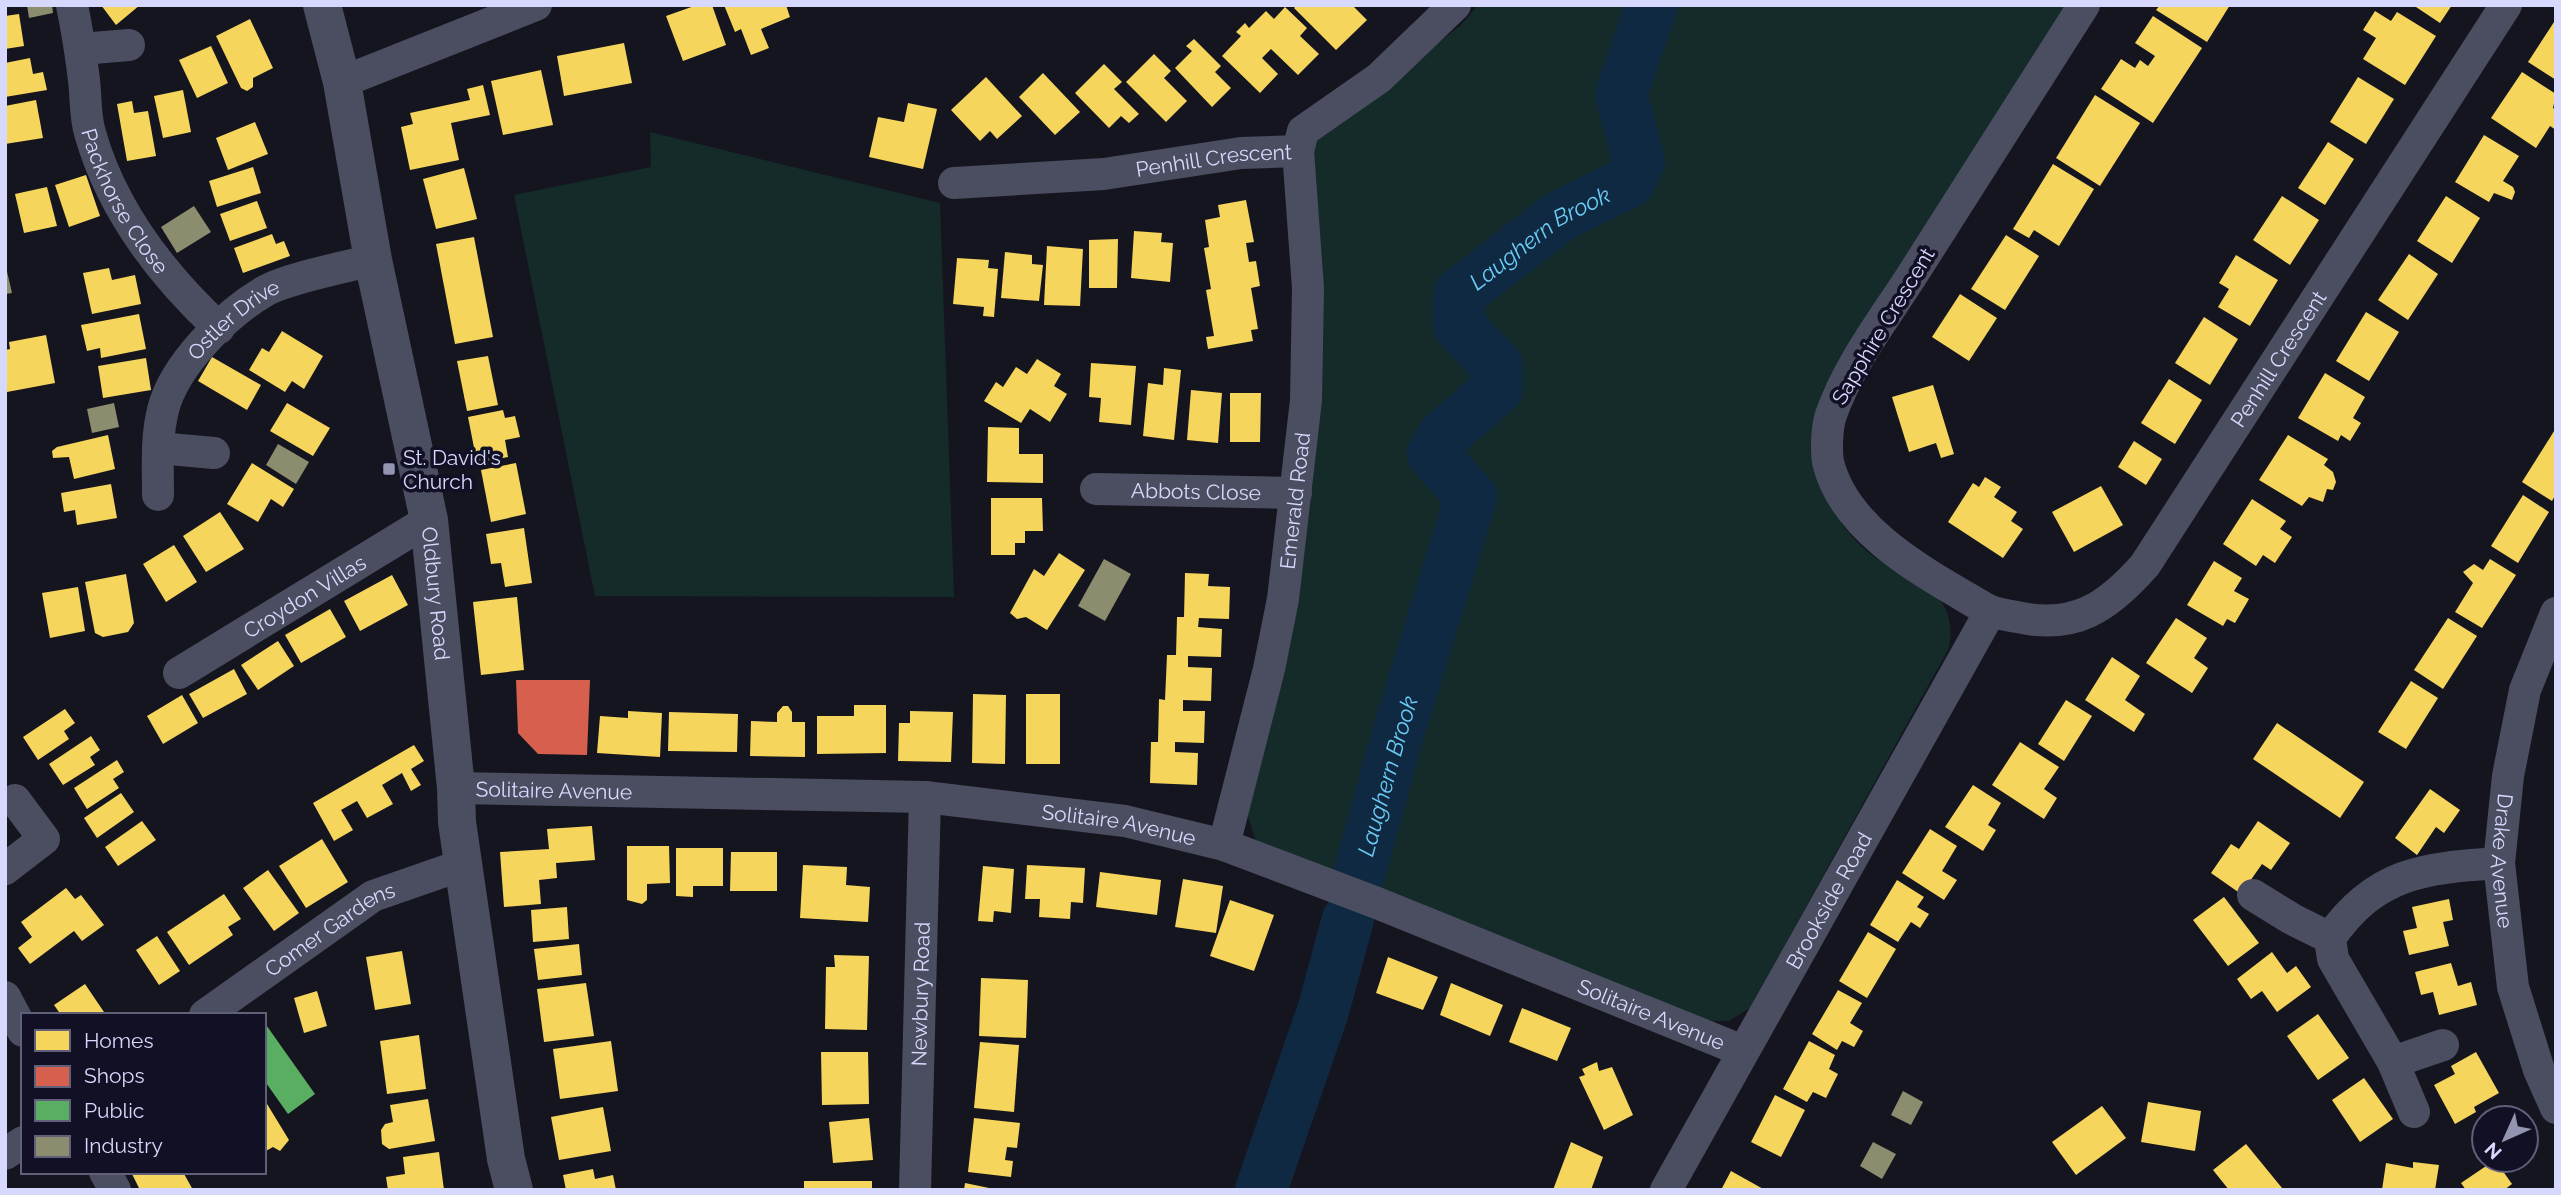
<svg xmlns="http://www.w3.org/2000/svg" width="2561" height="1195" font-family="Raleway,sans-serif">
<rect width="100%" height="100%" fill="#151520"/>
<g fill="#142b29">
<path d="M1478 5H2067L1815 460C1824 493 1836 523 1863 548 1899 581 1961 582 1949 648L1750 1008 1729 1021H1708L1265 846 1255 839 1247 813 1285 657 1308 143 1461 25Z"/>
<polygon points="650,132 940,203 954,597 595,596 514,195 651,167"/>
</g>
<g fill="#f6d55c">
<polygon points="101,5 140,5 116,25"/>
<polygon points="697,5 712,5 726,45 683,61 666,16"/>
<polygon points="724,5 786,5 790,17 761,29 769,48 751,55 741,29 735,32"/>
<polygon points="1297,5 1352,5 1367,20 1336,50 1294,8"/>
<polygon points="2160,5 2230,5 2207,42 2156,10"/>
<polygon points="2413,5 2452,5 2440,23"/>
<polygon points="1285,7 1307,28 1300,36 1319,54 1298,75 1271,49 1262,58 1278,74 1260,93 1222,56 1241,36 1236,32 1245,23 1249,28 1266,11 1274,19"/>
<polygon points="2375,11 2391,21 2397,12 2436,36 2405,85 2363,59 2376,38 2363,30"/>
<polygon points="19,14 24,46 5,49 5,16"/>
<polygon points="2153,16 2202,48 2153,123 2101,89 2121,59 2135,68 2140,60 2148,66 2155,56 2135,43"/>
<polygon points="250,19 273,68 253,78 253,87 247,91 241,88 216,36"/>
<polygon points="2556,19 2556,80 2528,62"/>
<polygon points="1194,39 1221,66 1215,72 1231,88 1212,107 1175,68 1192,51 1186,46"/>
<polygon points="624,43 632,83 564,96 557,56"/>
<polygon points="211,46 228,83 197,98 179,60"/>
<polygon points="1154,54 1171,71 1164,78 1187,101 1166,122 1126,82"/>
<polygon points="30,58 33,74 43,72 47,90 5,97 5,63"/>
<polygon points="1104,64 1122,82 1114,89 1139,114 1129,123 1121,116 1109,128 1075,93"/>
<polygon points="541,70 553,125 503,135 491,81"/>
<polygon points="2522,72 2556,94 2553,108 2556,110 2556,130 2550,126 2536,148 2491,118"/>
<polygon points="1043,73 1080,112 1055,135 1019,97"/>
<polygon points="986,77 1022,116 997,139 990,131 980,141 951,110"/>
<polygon points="2358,77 2394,99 2366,144 2330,122"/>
<polygon points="483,85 490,115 451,123 459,160 410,170 401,127 413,124 410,113 470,100 467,89"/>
<polygon points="183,90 191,132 163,138 154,96"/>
<polygon points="2095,95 2140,123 2100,186 2056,158"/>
<polygon points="36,100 43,138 5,144 5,106"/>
<polygon points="132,101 134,113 148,111 156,156 127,161 117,104"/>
<polygon points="908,103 937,109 923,169 869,157 878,117 904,122"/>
<polygon points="255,122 268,154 228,170 216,138"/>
<polygon points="2484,135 2519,156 2503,181 2513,187 2515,192 2512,200 2494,193 2489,202 2455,182"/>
<polygon points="2328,142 2354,159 2325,205 2298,188"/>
<polygon points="2053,164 2094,189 2059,246 2034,230 2029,238 2013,229"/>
<polygon points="253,167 261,193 217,207 209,181"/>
<polygon points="464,168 477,219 436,229 423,179"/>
<polygon points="86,175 100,216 69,227 55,185"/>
<polygon points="47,187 57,226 24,233 15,194"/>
<polygon points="2282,196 2319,220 2290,265 2253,240"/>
<polygon points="2446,196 2480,218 2452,263 2417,241"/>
<polygon points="1246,200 1254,242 1246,243 1249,262 1256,261 1260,286 1251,288 1258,329 1251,330 1253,341 1208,349 1206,337 1214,336 1206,290 1211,289 1204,248 1209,247 1205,220 1220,217 1218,205"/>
<polygon points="257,201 267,228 230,241 220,214"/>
<polygon points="1134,231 1162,233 1161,242 1173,243 1170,282 1131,278"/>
<polygon points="272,234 276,244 284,241 290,256 243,273 234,248"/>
<polygon points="2006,235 2039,256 2005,310 1971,289"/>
<polygon points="474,237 493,337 455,344 436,244"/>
<polygon points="1118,239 1117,288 1089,288 1089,240"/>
<polygon points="1047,246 1083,249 1080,306 1044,305"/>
<polygon points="1005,252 1032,255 1032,264 1043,265 1039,301 1001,298"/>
<polygon points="2409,254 2438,274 2408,320 2378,300"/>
<polygon points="2236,255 2278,280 2250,326 2218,307 2229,289 2219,283"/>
<polygon points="957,258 989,260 988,268 998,269 994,317 983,316 984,307 953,304"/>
<polygon points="109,268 112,280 135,275 141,304 92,314 83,273"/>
<polygon points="1960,294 1997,318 1969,361 1932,337"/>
<polygon points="2366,312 2399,332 2369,381 2336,361"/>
<polygon points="139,314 146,349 101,358 100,348 87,351 81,325"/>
<polygon points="2204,317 2238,339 2210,385 2175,363"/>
<polygon points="282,331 323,356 304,389 292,381 285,392 249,370 262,348 269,352"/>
<polygon points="46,335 55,383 7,392 5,350 10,349 9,342"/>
<polygon points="488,356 498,405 467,411 457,361"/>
<polygon points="212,357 261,385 247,410 198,381"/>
<polygon points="146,358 151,390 103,398 98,366"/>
<polygon points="1037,359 1061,374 1054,386 1067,394 1050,422 1030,409 1021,423 984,401 996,382 1003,387 1016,367 1027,374"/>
<polygon points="1091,363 1136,366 1131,425 1099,422 1101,398 1089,397"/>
<polygon points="1164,368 1181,370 1174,440 1143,436 1148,383 1163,385"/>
<polygon points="2325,373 2365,397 2353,418 2361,423 2350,441 2341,435 2338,441 2298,418"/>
<polygon points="2169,379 2202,400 2175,444 2141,423"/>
<polygon points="1933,385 1954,454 1941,458 1936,443 1909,452 1892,397"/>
<polygon points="1191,390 1222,393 1218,443 1187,440"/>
<polygon points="1230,393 1261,393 1260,442 1230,442"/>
<polygon points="287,403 330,428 313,456 270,431"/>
<polygon points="503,410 505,418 515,416 520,437 505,440 508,457 477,463 468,417"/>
<polygon points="988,427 1019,428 1019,454 1043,454 1043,483 987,482"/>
<polygon points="2556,428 2556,494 2552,501 2522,482"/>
<polygon points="108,435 115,469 74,479 69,457 53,458 52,451 57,447"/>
<polygon points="2288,435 2328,459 2324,465 2333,472 2336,482 2333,490 2327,489 2323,502 2309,497 2302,506 2259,480"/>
<polygon points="2134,441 2162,459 2146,485 2118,467"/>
<polygon points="252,463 294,489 283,507 271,499 258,522 227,504"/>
<polygon points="516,463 526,514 491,522 481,470"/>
<polygon points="1985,477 2001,487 1994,497 2017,512 2011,521 2023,529 2003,558 1948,522 1973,483 1979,487"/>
<polygon points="111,484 117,518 77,525 75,510 64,512 61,493"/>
<polygon points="2101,486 2123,525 2074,552 2052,512"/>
<polygon points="2523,495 2549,512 2518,563 2491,546"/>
<polygon points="991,498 1042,498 1043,531 1025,531 1025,543 1015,543 1015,555 991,555"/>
<polygon points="2252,499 2286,521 2280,529 2292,537 2275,563 2263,555 2256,566 2223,544"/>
<polygon points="220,512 244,549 206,572 183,536"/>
<polygon points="524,528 532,583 505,587 501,563 491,564 486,534"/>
<polygon points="174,545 197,582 166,602 143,564"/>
<polygon points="1059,553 1085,570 1047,630 1026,617 1017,619 1010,613 1034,569 1044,576"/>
<polygon points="2490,559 2516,575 2482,628 2455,612 2473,583 2463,572 2474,564 2483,570"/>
<polygon points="2214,561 2242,578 2234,591 2249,599 2235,623 2227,619 2223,626 2187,605"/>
<polygon points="1185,573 1209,574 1208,586 1230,587 1229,619 1199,618 1198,627 1222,629 1221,657 1188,656 1188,667 1212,668 1211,701 1183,700 1183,711 1205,711 1204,743 1175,742 1175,752 1198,753 1197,785 1150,783 1151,742 1158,742 1159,699 1165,700 1167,655 1176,655 1177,617 1184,617"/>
<polygon points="126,574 134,623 128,632 103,637 95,633 85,582"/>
<polygon points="392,575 408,605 360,631 344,601"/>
<polygon points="78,587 85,631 50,638 42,593"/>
<polygon points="517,597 524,670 481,675 473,602"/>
<polygon points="330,609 346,637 301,663 285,635"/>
<polygon points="2176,618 2207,638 2194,658 2208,668 2192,693 2146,663"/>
<polygon points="2448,618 2477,636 2443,689 2414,670"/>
<polygon points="278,641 294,666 258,690 241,665"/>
<polygon points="2112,657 2140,676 2125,700 2145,714 2134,732 2085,700"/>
<polygon points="234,669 247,694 203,718 189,694"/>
<polygon points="2411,681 2438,698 2406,749 2378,732"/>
<polygon points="973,694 1006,695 1005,764 972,763"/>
<rect x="1026" y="694" width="34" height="70"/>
<polygon points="182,695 198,723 163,744 147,716"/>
<polygon points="2066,700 2092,716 2064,761 2038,744"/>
<polygon points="854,705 886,705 886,753 817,754 817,716 854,716"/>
<polygon points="783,706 788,706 792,712 792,722 805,722 805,757 750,756 751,721 777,722 777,713"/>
<polygon points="65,709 75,723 64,731 69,739 38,760 23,737"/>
<polygon points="628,711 662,713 660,757 597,753 600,716 628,718"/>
<polygon points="910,711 953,712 951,762 898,761 899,723 910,723"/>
<polygon points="669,712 738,714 737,752 668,751"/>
<polygon points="2277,723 2364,782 2340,818 2253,759"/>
<polygon points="91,736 100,750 90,757 95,765 63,785 49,764"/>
<polygon points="2020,742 2059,767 2044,789 2057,798 2044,819 1992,785"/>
<polygon points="414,745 424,761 411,769 421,785 411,791 402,773 382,785 393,804 367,818 357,801 341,810 353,830 334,841 313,803"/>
<polygon points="117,760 124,772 113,779 119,788 87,809 74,788"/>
<polygon points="1973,785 2001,803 1988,825 1996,830 1983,851 1945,827"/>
<polygon points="2430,789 2460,810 2444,833 2436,827 2417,855 2395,838"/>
<polygon points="121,793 134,812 97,838 84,818"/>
<polygon points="142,821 156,840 118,866 105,847"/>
<polygon points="2258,821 2290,843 2271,870 2262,864 2241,894 2211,873 2231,844 2239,849"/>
<polygon points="592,826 595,860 556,863 557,878 539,880 541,904 504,907 500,852 549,849 547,829"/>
<polygon points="1930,829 1957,846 1942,871 1957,880 1944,900 1902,873"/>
<polygon points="322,839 348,882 306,908 279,866"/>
<polygon points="627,846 669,846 670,883 647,884 647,900 642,904 627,900"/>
<polygon points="676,848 723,848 723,886 693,886 693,897 676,896"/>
<polygon points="731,852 777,852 777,891 730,891"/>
<polygon points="803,865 847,867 846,885 870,887 868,922 800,918"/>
<polygon points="1027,865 1085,868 1083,903 1071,902 1070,919 1039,917 1040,899 1025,899"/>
<polygon points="983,866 1014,869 1011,913 994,911 993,922 978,921"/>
<polygon points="268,870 299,913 274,931 243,888"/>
<polygon points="1100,872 1161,880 1157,915 1096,907"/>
<polygon points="1183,879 1223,886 1216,933 1175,927"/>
<polygon points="1897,880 1924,897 1917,907 1929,914 1920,928 1911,922 1898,942 1870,925"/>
<polygon points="66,888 75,899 81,895 104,925 82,941 74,931 30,964 18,948 32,937 21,922"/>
<polygon points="224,894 241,919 228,927 233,935 189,965 167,932"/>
<polygon points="2224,897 2259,943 2228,966 2193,920"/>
<polygon points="2449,899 2453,920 2443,922 2449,946 2409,955 2403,931 2417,928 2412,907"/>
<polygon points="1230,900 1274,915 1254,971 1210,956"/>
<polygon points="567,907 569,939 533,942 531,910"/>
<polygon points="1868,932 1896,949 1867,998 1839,981"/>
<polygon points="157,936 180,971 159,985 136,950"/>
<polygon points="579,944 582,975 538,980 534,949"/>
<polygon points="402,951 411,1004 375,1010 366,957"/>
<polygon points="2272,952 2287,973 2296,966 2311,987 2277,1012 2262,991 2251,999 2237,979"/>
<polygon points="834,955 869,956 867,1030 825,1029 826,967 835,967"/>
<polygon points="1388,957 1438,977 1423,1010 1376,993"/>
<polygon points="2451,963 2458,986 2471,982 2477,1005 2439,1015 2433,992 2421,995 2415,972"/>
<polygon points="981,978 1028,980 1026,1038 979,1036"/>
<polygon points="586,983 594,1036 544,1042 537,989"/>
<polygon points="1451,983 1503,1005 1490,1036 1440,1015"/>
<polygon points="85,984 106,1015 61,1015 54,1005"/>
<polygon points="1838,990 1862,1003 1850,1023 1863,1031 1854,1047 1842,1041 1837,1050 1812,1034"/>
<polygon points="317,991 327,1026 304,1033 294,998"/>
<polygon points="1522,1008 1571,1028 1557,1061 1509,1042"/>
<polygon points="2318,1014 2349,1058 2318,1080 2287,1036"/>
<polygon points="419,1035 426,1089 387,1094 380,1041"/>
<polygon points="611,1041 618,1091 560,1099 553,1049"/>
<polygon points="1809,1041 1835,1055 1829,1069 1838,1074 1826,1098 1813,1092 1807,1102 1783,1089"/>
<polygon points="980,1042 1019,1045 1014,1112 974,1108"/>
<polygon points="821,1052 868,1052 869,1104 822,1105"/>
<polygon points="2476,1052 2499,1093 2474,1107 2476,1112 2455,1124 2434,1085 2455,1074 2451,1066"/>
<polygon points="1597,1062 1599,1071 1612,1067 1633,1115 1604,1130 1579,1077 1585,1075 1582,1069"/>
<polygon points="2364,1078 2393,1119 2360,1142 2332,1100"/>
<polygon points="1775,1095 1805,1110 1781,1157 1751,1142"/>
<polygon points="264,1099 289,1140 280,1151 273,1147 264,1152"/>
<polygon points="428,1099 435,1141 389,1149 382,1144 381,1130 385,1124 393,1122 390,1105"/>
<polygon points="2148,1102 2201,1111 2195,1151 2141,1142"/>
<polygon points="2102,1106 2126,1138 2076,1175 2052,1142"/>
<polygon points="603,1107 611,1151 559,1160 551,1117"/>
<polygon points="869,1118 873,1160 833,1163 829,1122"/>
<polygon points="974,1118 1020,1123 1017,1148 1007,1147 1005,1160 1013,1161 1011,1177 968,1172"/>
<polygon points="1571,1142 1603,1157 1591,1190 1553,1190"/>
<polygon points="2246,1144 2282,1188 2280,1190 2229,1190 2213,1170"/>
<polygon points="439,1152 444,1190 388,1190 386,1177 405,1174 403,1157"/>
<polygon points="2495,1160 2512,1184 2504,1190 2466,1190 2461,1183"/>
<polygon points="2413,1162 2439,1165 2435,1190 2382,1190 2386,1163 2413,1168"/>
<polygon points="593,1169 595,1179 613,1175 616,1190 566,1190 563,1175"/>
<polygon points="1731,1171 1765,1190 1721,1190"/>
<polygon points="131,1172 183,1172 193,1190 140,1190"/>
<rect x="804" y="1181" width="68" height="9"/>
<polygon points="965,1183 994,1189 993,1190 964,1190"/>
</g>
<polygon fill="#d6604d" points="516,680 590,680 587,755 538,754 518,733"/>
<polygon fill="#5aae61" points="264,1022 315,1094 288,1114 264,1080"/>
<g fill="#8c8c6e">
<polygon points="27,5 52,5 53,13 29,18"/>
<polygon points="194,206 211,232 177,253 161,227"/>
<polygon points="5,263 12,293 5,294"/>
<polygon points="114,403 119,427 92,433 87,409"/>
<polygon points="278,444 309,462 296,484 266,465"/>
<polygon points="1104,559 1131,574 1105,621 1078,606"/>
<polygon points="1903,1091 1923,1102 1911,1125 1891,1115"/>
<polygon points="1873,1142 1896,1154 1882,1179 1860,1166"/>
</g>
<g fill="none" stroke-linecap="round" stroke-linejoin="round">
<g stroke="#102942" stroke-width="52">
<path id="s1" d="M1359 874 1398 734 1471 497 1433 454 1442 437 1497 389V366L1459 326V294L1560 216 1629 182 1639 161 1621 94 1652 5"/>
<polyline points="1261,1190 1323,1011 1348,919"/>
</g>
<g stroke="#4b4d60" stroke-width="32">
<path id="s2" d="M72 5C77 30 81 54 84 80 86 97 85 117 90 133 112 211 161 274 219 328"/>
<path id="s3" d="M2084 5C2028 93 1972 181 1916 269 1887 315 1849 363 1831 415 1827 426 1826 450 1828 462 1845 533 1929 575 1986 609 1995 614 2007 615 2017 617 2075 630 2108 607 2145 565L2506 5"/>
<polyline points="81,49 129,45"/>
<polyline points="342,82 536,5"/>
<path id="s4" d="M954 183 1104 174 1241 153 1298 151 1303 131 1379 78 1455 5"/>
<polyline points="158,448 214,453"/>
<path id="s5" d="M1096 489 1296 493"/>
<path id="s6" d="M158 495C158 467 156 438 163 410 174 365 226 314 265 291 288 278 346 267 373 260"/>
<path id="s7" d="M2556 613 2525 690 2508 776 2499 863 2513 987 2539 1070 2556 1108"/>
<path id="s8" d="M179 673 429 520"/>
<path id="s9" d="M456 788 925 797 1125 821 1224 845 1377 903 1743 1051"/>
<path id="s10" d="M1224 845 1269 669 1283 599 1306 400 1308 288 1298 151"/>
<polyline points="5,869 44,839 15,800"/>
<polyline points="2253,895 2292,919 2330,938"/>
<polyline points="5,997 23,1031"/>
<path id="s11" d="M205 1015 373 896 465 864"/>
<polyline points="2393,1062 2443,1045"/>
<path d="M2414 1112 2393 1062 2333 959 2330 938C2376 872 2424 868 2499 863"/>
<polyline points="5,1154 23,1142"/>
<polyline points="105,1172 115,1190"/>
<path id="s12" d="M915 1190 925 797"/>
<path id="s13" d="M1666 1190 1990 612"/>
</g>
<path stroke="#4b4d60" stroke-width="38" id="s14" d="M322 5 342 82 373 260 429 520 456 788 457 822 506 1159 514 1190"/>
</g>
<rect fill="#9394b0" stroke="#111025" stroke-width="2.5" x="382" y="462" width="14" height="14" rx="3.5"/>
<g text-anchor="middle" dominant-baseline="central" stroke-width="7" stroke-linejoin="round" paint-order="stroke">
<g font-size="21" fill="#d7d8fd" stroke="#111025">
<text stroke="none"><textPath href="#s4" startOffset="261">Penhill Crescent</textPath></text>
<text stroke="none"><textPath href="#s2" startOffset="206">Packhorse Close</textPath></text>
<text stroke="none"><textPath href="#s6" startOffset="203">Ostler Drive</textPath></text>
<text transform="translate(1883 326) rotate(-59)">Sapphire Crescent</text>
<text stroke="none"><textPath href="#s3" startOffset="1176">Penhill Crescent</textPath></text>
<text stroke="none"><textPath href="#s5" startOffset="100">Abbots Close</textPath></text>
<text stroke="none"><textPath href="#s10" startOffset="352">Emerald Road</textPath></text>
<text stroke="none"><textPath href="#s14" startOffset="600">Oldbury Road</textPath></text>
<text stroke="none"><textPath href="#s8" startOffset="147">Croydon Villas</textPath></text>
<text stroke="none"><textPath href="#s9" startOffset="98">Solitaire Avenue</textPath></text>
<text stroke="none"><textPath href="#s9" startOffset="665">Solitaire Avenue</textPath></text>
<text stroke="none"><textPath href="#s7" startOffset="256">Drake Avenue</textPath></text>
<text stroke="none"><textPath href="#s13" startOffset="332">Brookside Road</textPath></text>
<text stroke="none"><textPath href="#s11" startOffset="152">Comer Gardens</textPath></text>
<text stroke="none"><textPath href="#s12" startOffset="196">Newbury Road</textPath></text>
<text stroke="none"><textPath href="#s9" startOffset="1232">Solitaire Avenue</textPath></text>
</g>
<g font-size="21" fill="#d7d8fd" stroke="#111025" text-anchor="start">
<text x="403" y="457">St. David's<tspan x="403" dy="24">Church</tspan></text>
</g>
<g font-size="23" font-style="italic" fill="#6bccf6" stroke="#111025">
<text stroke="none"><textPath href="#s1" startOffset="752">Laughern Brook</textPath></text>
<text stroke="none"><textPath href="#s1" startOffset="102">Laughern Brook</textPath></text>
</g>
</g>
<rect width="2561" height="1195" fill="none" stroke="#d7d8fd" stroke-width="14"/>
<rect x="21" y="1013" width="245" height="161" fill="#111025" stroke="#60607b" stroke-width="2"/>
<rect x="35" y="1030" width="35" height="21" fill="#f6d55c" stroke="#60607b" stroke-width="2"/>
<text x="84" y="1048" font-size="21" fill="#d7d8fd">Homes</text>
<rect x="35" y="1066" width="35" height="21" fill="#d6604d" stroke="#60607b" stroke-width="2"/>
<text x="84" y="1083" font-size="21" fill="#d7d8fd">Shops</text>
<rect x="35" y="1100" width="35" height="21" fill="#5aae61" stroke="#60607b" stroke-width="2"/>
<text x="84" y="1118" font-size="21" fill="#d7d8fd">Public</text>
<rect x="35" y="1136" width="35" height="21" fill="#8c8c6e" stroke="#60607b" stroke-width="2"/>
<text x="84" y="1153" font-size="21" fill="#d7d8fd">Industry</text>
<g transform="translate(2505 1139) rotate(225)"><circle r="33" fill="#111025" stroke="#60607b" stroke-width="2"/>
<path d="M0-5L12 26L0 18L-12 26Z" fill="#9394b0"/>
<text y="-10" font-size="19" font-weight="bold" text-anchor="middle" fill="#d7d8fd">N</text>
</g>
</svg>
